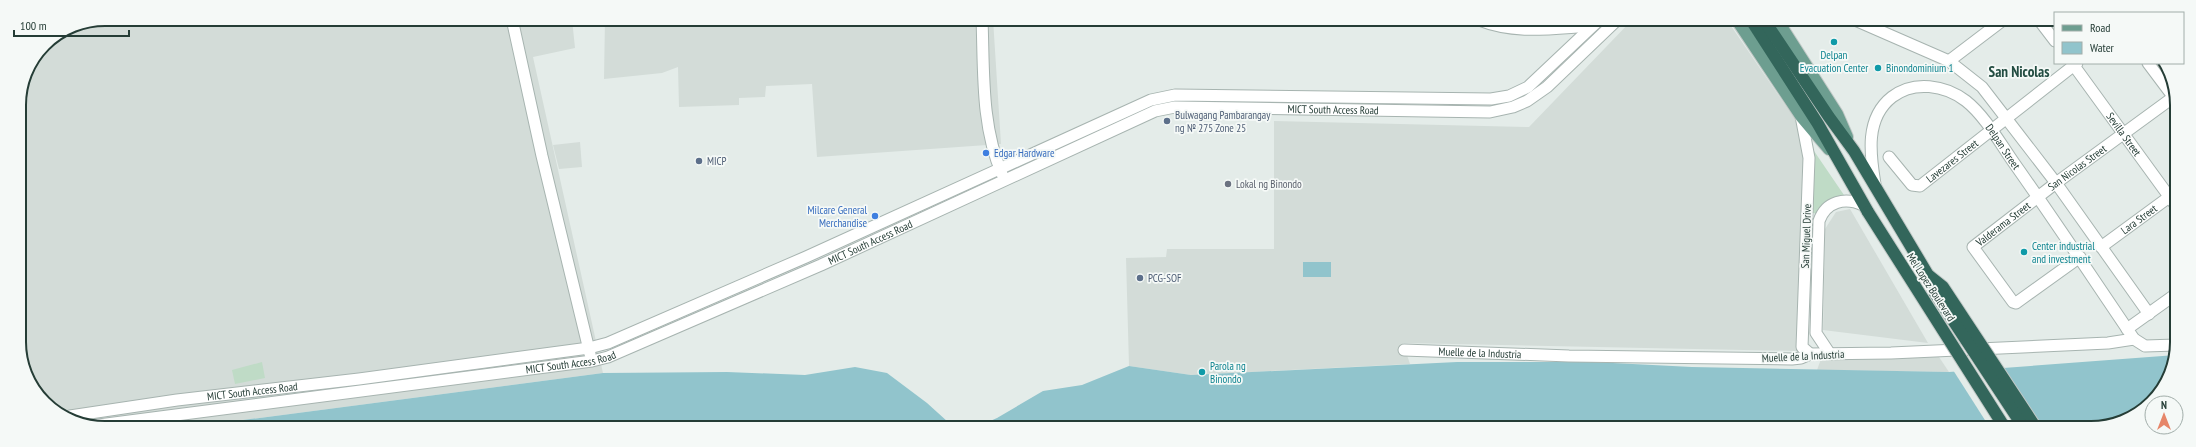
<svg xmlns="http://www.w3.org/2000/svg" width="2196" height="447" font-family="'PT Sans Narrow',sans-serif">
<rect width="100%" height="100%" fill="#e4ece9"/>
<g fill="#d3dcd8">
<polygon points="105,19 572,19 575,48 533,57 603,373 190,427 94,427 44,403 21,359 19,105 26,72 44,44 72,25"/>
<polygon points="605,19 993,19 1001,144 817,157 812,84 766,86 765,97 739,98 739,105 679,107 678,67 662,73 604,79"/>
<polygon points="1632,20 1727,20 1807,137 1797,351 1403,343 1410,364 1191,375 1129,366 1126,258 1166,257 1167,249 1274,249 1274,121 1529,127"/>
<polygon points="580,142 582,167 559,169 553,145"/>
<polygon points="1850,209 1928,343 1823,330 1825,229 1836,212"/>
<polygon points="1939,357 1949,372 1817,370 1821,359"/>
</g>
<g fill="#bfdbc6">
<path d="M1814 151 1846 198C1831 199 1825 202 1816 214L1811 212Z"/>
<polygon points="262,362 265,378 235,384 232,370"/>
</g>
<g fill="#91c4cc">
<rect x="1303" y="262" width="28" height="15"/>
<polygon points="2176,355 2166,385 2148,407 2096,428 190,427 603,373 727,372 805,375 855,367 887,373 927,403 948,422 964,427 979,426 997,418 1043,391 1082,385 1129,366 1191,375 1457,362 1593,362 1692,367 1949,372"/>
</g>
<polygon fill="#e4ece9" points="2001,366 2041,428 1990,428 1953,370"/>
<g fill="none" stroke-linecap="round" stroke-linejoin="round">
<g stroke="#246874" stroke-width="1" stroke-dasharray="5 4" stroke-linecap="butt">
<polyline points="2040,422 2115,420"/>
<polyline points="2008,423 2015,423"/>
<polyline points="1862,428 1995,424"/>
</g>
<defs>
<g id="minor">
<polyline points="512,19 542,156 590,354"/>
<path d="M982 19C984 71 981 126 1002 174"/>
<path d="M1479 20C1516 35 1554 28 1592 26"/>
<polyline points="1855,20 1949,61 1982,87 2056,183 2149,314"/>
<polyline points="2039,20 2055,41"/>
<polyline points="1949,61 2003,20"/>
<path id="s1" d="M2072 63 2176 206"/>
<polyline points="2148,63 2175,99"/>
<polyline points="1801,116 1809,158 1802,347 1810,354"/>
<path id="s2" d="M1889 157 1912 185 1920 186 2077 63"/>
<path id="s3" d="M1875 184C1870 154 1865 118 1892 97 1914 80 1945 85 1966 101 1985 116 2000 143 2014 163 2055 221 2094 280 2134 339L2145 346 2176 345"/>
<path id="s4" d="M2101 247 2176 192"/>
<path id="s5" d="M2080 257 2016 303 2013 302 1973 247 2056 183 2175 96"/>
<polyline points="2127,329 2176,294"/>
<path id="s6" d="M1404 350 1569 356 1792 359 1801 358 1810 354 1891 353 2108 343 2134 339"/>
<path d="M1830 354 1816 333 1819 221C1826 201 1845 197 1863 205"/>
<path id="s7" d="M70 416 177 400 359 379 589 348 608 343 806 257 1151 100 1175 95 1491 99 1509 96 1528 87 1599 20"/>
<path id="s8" d="M91 426 592 361 608 357 821 265 1155 111 1175 107 1490 112 1513 107 1527 101 1547 87 1617 20"/>
</g>
<g id="major">
<polyline points="1737,20 1801,116 1829,149"/>
<polyline points="1777,20 1837,114 1847,137"/>
</g>
<g id="highway">
<polyline points="1751,20 1818,124 1868,212"/>
<polyline points="1764,20 1829,117 1854,151 1928,275"/>
</g>
</defs>
<use href="#minor" stroke="#a7b4b0" stroke-width="13"/>
<use href="#major" stroke="#c2c9c7" stroke-width="14"/>
<use href="#highway" stroke="#c2c9c7" stroke-width="14"/>
<use href="#minor" stroke="#fff" stroke-width="11"/>
<use href="#major" stroke="#6d9e90" stroke-width="12"/>
<use href="#highway" stroke="#33665b" stroke-width="12"/>
<defs>
<g id="highway-bridge">
<polyline points="1868,212 2005,428"/>
<polyline points="1928,275 1943,287 2036,428"/>
<polyline points="1928,275 1935,293 2024,428"/>
</g>
</defs>
<use href="#highway-bridge" stroke="#c2c9c7" stroke-width="14" stroke-linecap="butt"/>
<use href="#highway-bridge" stroke="#33665b" stroke-width="12"/>
</g>
<g fill="#0f9aa8" stroke="#f5f9f7" stroke-width="1.5">
<circle cx="1834" cy="42" r="4"/>
<circle cx="1878" cy="68" r="4"/>
<circle cx="2024" cy="252" r="4"/>
<circle cx="1202" cy="372" r="4"/>
</g>
<g fill="#5c6f8a" stroke="#f5f9f7" stroke-width="1.5">
<circle cx="1167" cy="121" r="4"/>
<circle cx="699" cy="161" r="4"/>
<circle cx="1140" cy="278" r="4"/>
</g>
<g fill="#3f7fe0" stroke="#f5f9f7" stroke-width="1.5">
<circle cx="986" cy="153" r="4"/>
<circle cx="875" cy="216" r="4"/>
</g>
<circle fill="#6b7280" stroke="#f5f9f7" stroke-width="1.5" cx="1228" cy="184" r="4"/>
<g text-anchor="middle" dominant-baseline="central" stroke-width="3.5" stroke-linejoin="round" paint-order="stroke">
<g font-size="11" fill="#0d838f" stroke="#f5f9f7" text-anchor="start">
<text x="1834" y="55" text-anchor="middle">Delpan<tspan x="1834" dy="13">Evacuation Center</tspan></text>
<text x="1886" y="68">Binondominium 1</text>
<text x="2032" y="246">Center industrial<tspan x="2032" dy="13">and investment</tspan></text>
<text x="1210" y="366">Parola ng<tspan x="1210" dy="13">Binondo</tspan></text>
</g>
<g font-size="11" fill="#253d36" stroke="#f5f9f7">
<text stroke="none"><textPath href="#s8" startOffset="1300">MICT South Access Road</textPath></text>
<text stroke="none"><textPath href="#s1" startOffset="88">Sevilla Street</textPath></text>
<text stroke="none"><textPath href="#s3" startOffset="232">Delpan Street</textPath></text>
<text stroke="none"><textPath href="#s2" startOffset="85">Lavezares Street</textPath></text>
<text stroke="none"><textPath href="#s5" startOffset="281">San Nicolas Street</textPath></text>
<text stroke="none"><textPath href="#s4" startOffset="47">Lara Street</textPath></text>
<text stroke="none"><textPath href="#s5" startOffset="188">Valderama Street</textPath></text>
<text transform="translate(1806 236) rotate(-88)">San Miguel Drive</text>
<text stroke="none"><textPath href="#s8" startOffset="808">MICT South Access Road</textPath></text>
<text transform="translate(1931 287) rotate(57)">Mel Lopez Boulevard</text>
<text stroke="none"><textPath href="#s6" startOffset="76">Muelle de la Industria</textPath></text>
<text transform="translate(1803 356) rotate(-3)">Muelle de la Industria</text>
<text stroke="none"><textPath href="#s8" startOffset="484">MICT South Access Road</textPath></text>
<text stroke="none"><textPath href="#s7" startOffset="184">MICT South Access Road</textPath></text>
</g>
<g font-size="11" fill="#4e5e75" stroke="#f5f9f7" text-anchor="start">
<text x="1175" y="115">Bulwagang Pambarangay<tspan x="1175" dy="13">ng № 275 Zone 25</tspan></text>
<text x="707" y="161">MICP</text>
<text x="1148" y="278">PCG-SOF</text>
</g>
<g font-size="11" fill="#366cbe" stroke="#f5f9f7" text-anchor="start">
<text x="994" y="153">Edgar Hardware</text>
<text x="867" y="210" text-anchor="end">Milcare General<tspan x="867" dy="13">Merchandise</tspan></text>
</g>
<g font-size="11" fill="#5b616d" stroke="#f5f9f7" text-anchor="start">
<text x="1236" y="184">Lokal ng Binondo</text>
</g>
<g font-size="15" font-weight="bold" fill="#234d42" stroke="#f5f9f7">
<text x="2019" y="71">San Nicolas</text>
</g>
</g>
<path d="M0 0H2196V447H0ZM105 26H2091A79 79 0 0 1 2170 105V342A79 79 0 0 1 2091 421H105A79 79 0 0 1 26 342V105A79 79 0 0 1 105 26Z" fill="#f5f9f7" fill-rule="evenodd"/>
<path fill="none" stroke="#253d36" stroke-width="2" d="M105 26H2091A79 79 0 0 1 2170 105V342A79 79 0 0 1 2091 421H105A79 79 0 0 1 26 342V105A79 79 0 0 1 105 26Z"/>
<rect x="2054" y="12" width="130" height="52" fill="#f5f9f7" stroke="#a2aeaa"/>
<rect x="2062" y="25" width="20" height="6" fill="#6d9e90" stroke="#a2aeaa"/>
<text x="2090" y="32" font-size="12" fill="#253d36">Road</text>
<rect x="2062" y="42" width="20" height="12" fill="#91c4cc" stroke="#a2aeaa"/>
<text x="2090" y="52" font-size="12" fill="#253d36">Water</text>
<g transform="translate(2164 415)"><circle r="19" fill="#f5f9f7" stroke="#a2aeaa"/>
<path d="M0-3L7 15L0 10L-7 15Z" fill="#e68669"/>
<text y="-6" font-size="11" font-weight="bold" text-anchor="middle" fill="#253d36">N</text>
</g>
<path d="M14 30v6h115v-6" fill="none" stroke="#253d36" stroke-width="2"/>
<text x="20" y="30" font-size="12" fill="#253d36" stroke="#f5f9f7" stroke-width="3" paint-order="stroke">100 m</text>
</svg>
